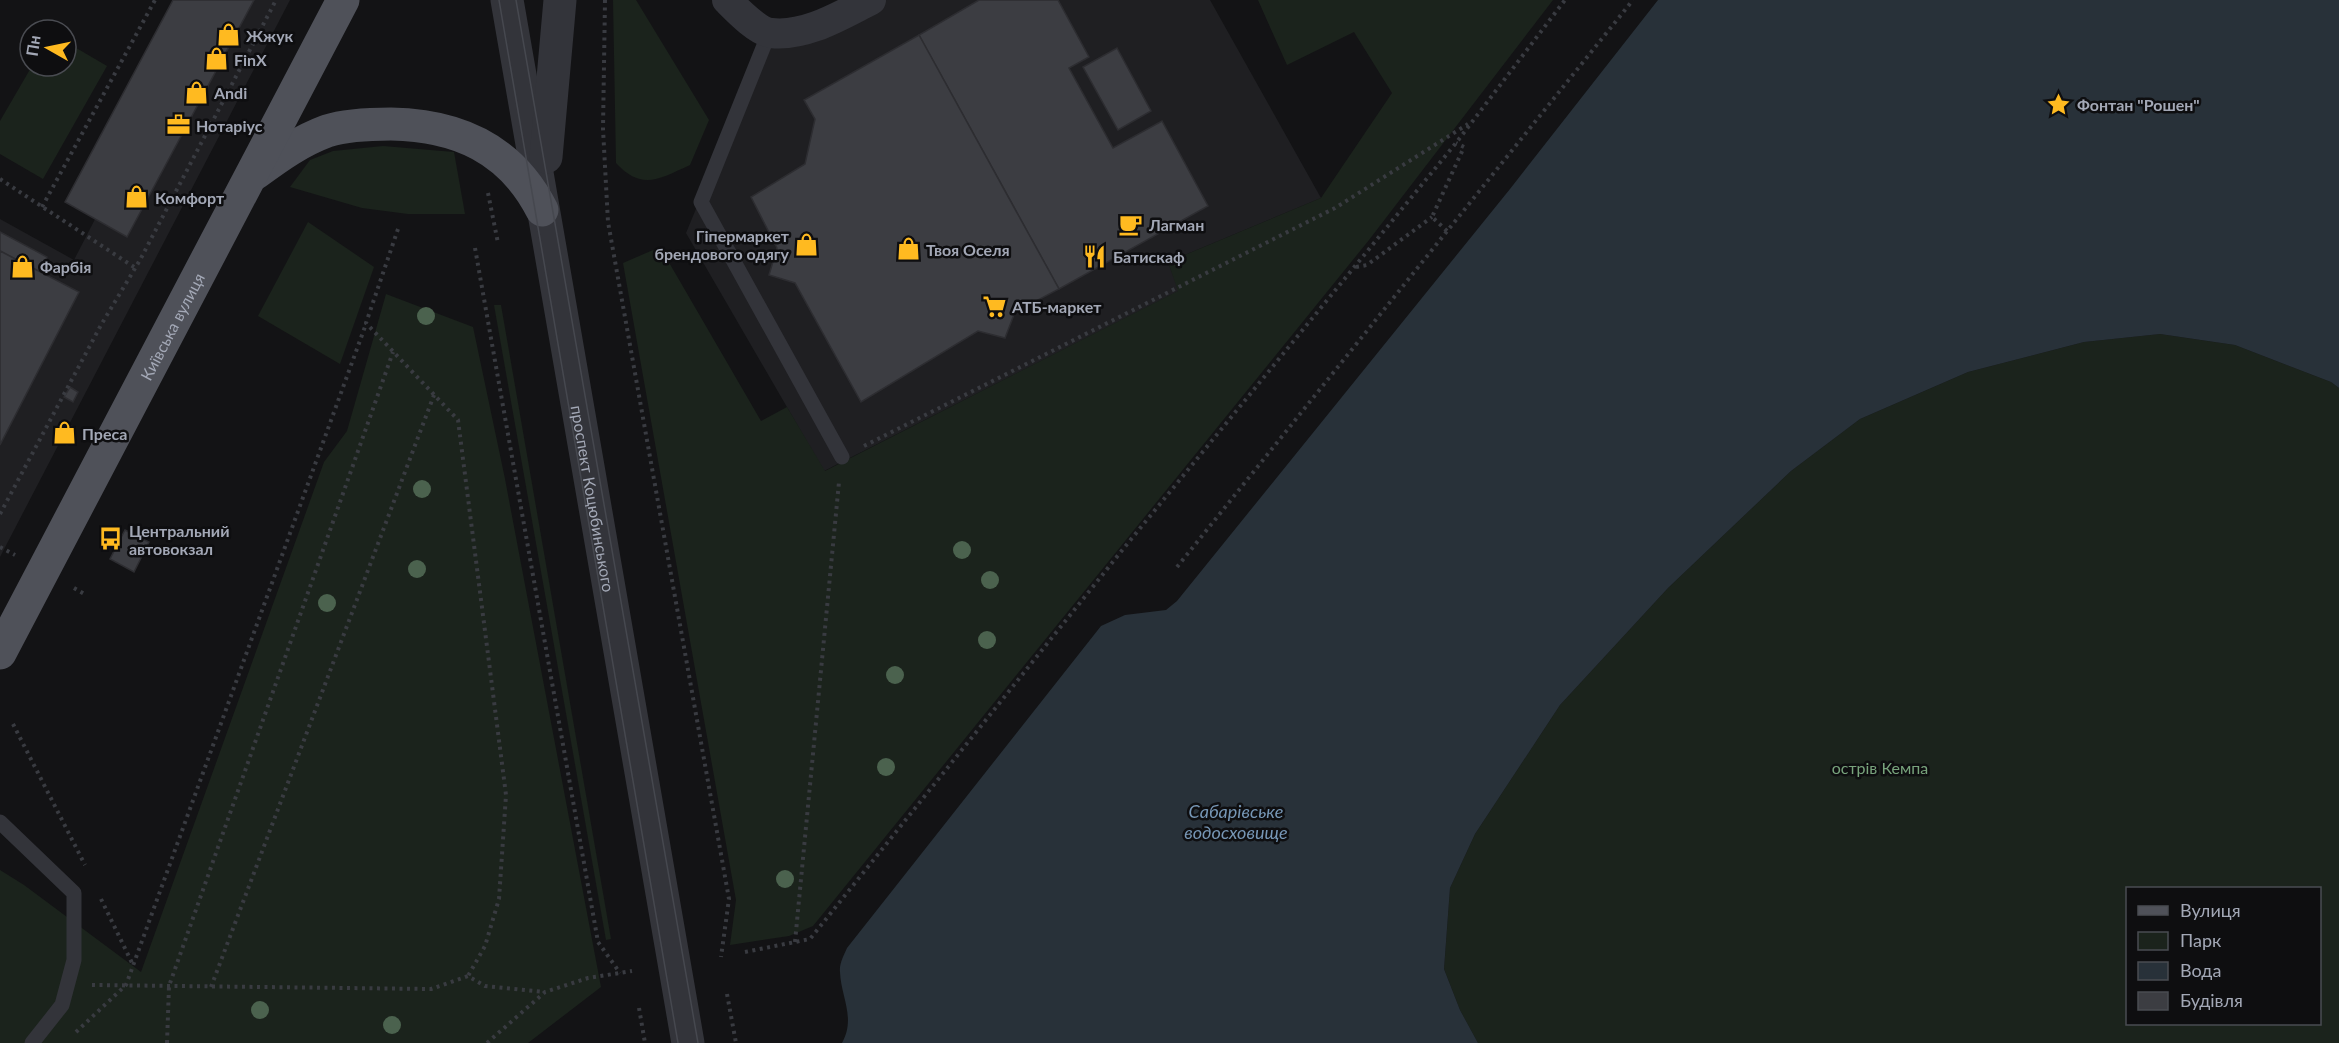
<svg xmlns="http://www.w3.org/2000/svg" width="2339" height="1043" font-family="Lato,sans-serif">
<rect width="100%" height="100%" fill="#131315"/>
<g fill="#1f1f22">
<polygon points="208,0 290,0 0,557 0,219 74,260"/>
<polygon points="871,0 1210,0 1321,198 1168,262 1179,291 824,471 686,233 769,33"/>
</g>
<g fill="#1b231c" fill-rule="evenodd">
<path d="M613 0H636L709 120 690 165C659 179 642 191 616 163Z"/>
<polygon points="1258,0 1553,0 1369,240 813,926 789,936 730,945 736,900 623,263 660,247 761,421 787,407 825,471 1178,291 1168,262 1321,198 1392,93 1354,32 1287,65"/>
<polygon points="66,42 107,66 43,179 0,154 0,121 32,66 66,66"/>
<polygon points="383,146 454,152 465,214 408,214 362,208 290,187 310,160 333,151"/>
<polygon points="308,222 374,267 340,364 258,316"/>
<polygon points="386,294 473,327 505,479 601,987 528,1043 0,1043 0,870 24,885 141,972 324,462 347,431"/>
<polygon points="494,305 501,305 611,939 606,940"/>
<path d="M2160 334 2235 345 2331 382 2339 388V1043H1478L1460 1010 1444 969 1450 888 1475 834 1560 705 1668 588 1791 471 1860 419 1968 372 2084 342ZM2128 888H2320V1024H2128Z"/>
</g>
<path fill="#283139" d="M1658 0H2339V388L2331 382 2235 345 2160 334 2084 342 1968 372 1860 419 1791 471 1668 588 1560 705 1475 834 1450 888 1444 969 1460 1010 1478 1043H842C856 1018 841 997 840 972 839 964 844 955 847 948L1101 626 1125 615 1166 610 1177 601 1510 189Z"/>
<g fill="#3c3d42" stroke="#2d2d31" stroke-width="1.5">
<polygon points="173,0 254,0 127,237 65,202"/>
<polygon points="979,0 1058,0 1089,57 1069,68 1113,148 1162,121 1208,206 1059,289 919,35"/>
<polygon points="919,35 1059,289 1015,312 1005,338 978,331 861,402 795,283 769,275 777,248 751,197 805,164 815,119 804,100"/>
<polygon points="1117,48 1151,111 1118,130 1083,67"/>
<polygon points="0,232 47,257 40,272 0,251"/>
<polygon points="0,251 79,292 0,445"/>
<polygon points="70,387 78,392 73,402 64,397"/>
<polygon points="62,421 75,428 67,445 54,438"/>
<polygon points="125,530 149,542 134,572 110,559"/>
</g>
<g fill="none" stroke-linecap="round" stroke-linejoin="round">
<g stroke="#393b41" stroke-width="4" stroke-dasharray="3 4.5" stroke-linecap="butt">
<polyline points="605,0 603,129 608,222 729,899 721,957"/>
<polyline points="0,179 134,267"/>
<polyline points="488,193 498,243"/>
<polyline points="42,207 155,0"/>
<polyline points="398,229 366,323 458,420 506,795 499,899 485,946 468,976"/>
<polyline points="1447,231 1432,217 1464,147 1456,143"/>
<polyline points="475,248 598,942 620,973"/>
<polyline points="1356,267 1367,265 1432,217"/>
<polyline points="864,446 1335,208 1468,124"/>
<polyline points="0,514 101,325 140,260 276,0"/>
<polyline points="0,547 15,555"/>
<polyline points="1177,567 1633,0"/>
<polyline points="74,588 86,595"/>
<polyline points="13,724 85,865"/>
<polyline points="101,899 133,965"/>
<polyline points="795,942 839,482"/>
<polyline points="745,952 810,939 1128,543 1456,143 1565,0"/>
<polyline points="92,985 431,989 468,976 485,986 545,992"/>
<polyline points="211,987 434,395"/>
<polyline points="727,994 736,1043"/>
<polyline points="639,1008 645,1043"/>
<polyline points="76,1032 126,985 366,324"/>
<polyline points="167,1043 169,986 393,352"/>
<polyline points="487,1043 545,992 588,978 632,971"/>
</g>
<g stroke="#33343a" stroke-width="15">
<polyline points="769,33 701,202 842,457"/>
<polyline points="0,822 74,893 74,960 62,1005 32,1043"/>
</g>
<path stroke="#33343a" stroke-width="30" d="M727 0C737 10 757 31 771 33 806 37 841 15 871 0"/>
<g stroke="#33343a" stroke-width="33">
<path id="s1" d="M507 0 688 1043"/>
<polyline points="546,157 560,0"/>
</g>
<g stroke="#4f5159" stroke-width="33">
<path d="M256 173C279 156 300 141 327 131 346 125 371 124 391 124 458 125 511 149 542 210"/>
<path id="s2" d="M0 653 343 0"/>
</g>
<g stroke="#46484f" stroke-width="1.5">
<polyline points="499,0 678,1043"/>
<polyline points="516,0 698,1043"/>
</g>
</g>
<g fill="#4b624e">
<circle cx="426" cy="316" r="9"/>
<circle cx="422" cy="489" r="9"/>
<circle cx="962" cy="550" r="9"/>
<circle cx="417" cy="569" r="9"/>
<circle cx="990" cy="580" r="9"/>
<circle cx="327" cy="603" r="9"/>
<circle cx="987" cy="640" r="9"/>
<circle cx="895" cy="675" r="9"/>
<circle cx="886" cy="767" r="9"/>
<circle cx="785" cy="879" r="9"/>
<circle cx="260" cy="1010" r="9"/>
<circle cx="392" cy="1025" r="9"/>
</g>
<defs>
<symbol id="shop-bare" viewBox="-9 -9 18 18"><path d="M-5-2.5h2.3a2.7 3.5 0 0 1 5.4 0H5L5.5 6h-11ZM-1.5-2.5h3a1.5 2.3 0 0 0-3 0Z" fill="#ffba20" stroke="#0e0e10" stroke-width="2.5" paint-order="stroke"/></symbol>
<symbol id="sight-bare" viewBox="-9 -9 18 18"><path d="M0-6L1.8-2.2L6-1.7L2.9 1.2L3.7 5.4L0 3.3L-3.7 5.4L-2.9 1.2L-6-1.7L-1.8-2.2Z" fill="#ffba20" stroke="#0e0e10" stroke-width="2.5" paint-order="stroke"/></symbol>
<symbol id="office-bare" viewBox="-9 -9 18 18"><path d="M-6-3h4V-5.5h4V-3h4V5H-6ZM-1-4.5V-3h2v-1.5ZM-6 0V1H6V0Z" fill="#ffba20" stroke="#0e0e10" stroke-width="2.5" paint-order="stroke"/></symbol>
<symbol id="cafe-bare" viewBox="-9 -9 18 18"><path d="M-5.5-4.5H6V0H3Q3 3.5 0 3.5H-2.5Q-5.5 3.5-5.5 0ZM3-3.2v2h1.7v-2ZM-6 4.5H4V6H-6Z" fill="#ffba20" stroke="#0e0e10" stroke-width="2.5" paint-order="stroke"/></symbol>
<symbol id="restaurant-bare" viewBox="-9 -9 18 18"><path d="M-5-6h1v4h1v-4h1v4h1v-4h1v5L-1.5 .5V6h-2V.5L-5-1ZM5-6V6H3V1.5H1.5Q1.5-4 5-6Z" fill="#ffba20" stroke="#0e0e10" stroke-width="2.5" paint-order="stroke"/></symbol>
<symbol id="supermarket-bare" viewBox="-9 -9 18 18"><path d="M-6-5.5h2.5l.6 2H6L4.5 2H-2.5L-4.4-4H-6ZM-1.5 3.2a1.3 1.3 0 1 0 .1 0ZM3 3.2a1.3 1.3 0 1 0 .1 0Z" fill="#ffba20" stroke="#0e0e10" stroke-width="2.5" paint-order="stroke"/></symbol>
<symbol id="bus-bare" viewBox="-9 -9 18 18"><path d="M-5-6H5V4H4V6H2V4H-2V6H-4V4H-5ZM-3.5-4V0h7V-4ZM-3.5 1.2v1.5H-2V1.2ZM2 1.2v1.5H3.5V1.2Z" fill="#ffba20" stroke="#0e0e10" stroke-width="2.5" paint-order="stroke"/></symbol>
</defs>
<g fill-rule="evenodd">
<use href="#shop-bare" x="212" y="18" width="33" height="33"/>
<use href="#shop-bare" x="200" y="42" width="33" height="33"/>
<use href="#shop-bare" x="180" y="76" width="33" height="33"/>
<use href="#sight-bare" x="2042" y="88" width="33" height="33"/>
<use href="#office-bare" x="162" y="108" width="33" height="33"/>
<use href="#shop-bare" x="120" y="180" width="33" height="33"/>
<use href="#cafe-bare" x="1114" y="208" width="33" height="33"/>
<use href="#shop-bare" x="790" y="228" width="33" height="33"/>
<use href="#shop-bare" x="892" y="232" width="33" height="33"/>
<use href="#restaurant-bare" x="1078" y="240" width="33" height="33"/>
<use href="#shop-bare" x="6" y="250" width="33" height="33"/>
<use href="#supermarket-bare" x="978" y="290" width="33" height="33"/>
<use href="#shop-bare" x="48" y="416" width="33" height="33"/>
<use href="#bus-bare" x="94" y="522" width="33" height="33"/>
</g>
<g text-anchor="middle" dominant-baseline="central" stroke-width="5" stroke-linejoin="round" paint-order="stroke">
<g font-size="16" font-weight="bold" fill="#a3a8b6" stroke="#0e0e10" text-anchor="start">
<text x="246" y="35">Жжук</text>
<text x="234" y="59">FinX</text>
<text x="214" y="92">Andi</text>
<text x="2077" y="104">Фонтан "Рошен"</text>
<text x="196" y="125">Нотаріус</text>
<text x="155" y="197">Комфорт</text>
<text x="1149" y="224">Лагман</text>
<text x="789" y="235" text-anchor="end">Гіпермаркет<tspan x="789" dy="18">брендового одягу</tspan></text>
<text x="926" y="249">Твоя Оселя</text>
<text x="1113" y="256">Батискаф</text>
<text x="40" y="266">Фарбія</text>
<text x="1012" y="306">АТБ-маркет</text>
<text x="82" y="433">Преса</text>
<text x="129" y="530">Центральний<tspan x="129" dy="18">автовокзал</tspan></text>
</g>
<g font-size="16" fill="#a3a8b6" stroke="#0e0e10">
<text stroke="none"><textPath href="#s2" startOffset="369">Київська вулиця</textPath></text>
<text stroke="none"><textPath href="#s1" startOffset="506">проспект Коцюбинського</textPath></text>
</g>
<g font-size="16" fill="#78a37c" stroke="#0e0e10">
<text x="1880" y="767">острів Кемпа</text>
</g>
<g font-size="18" font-style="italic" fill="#7696b5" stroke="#0e0e10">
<text x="1236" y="811">Сабарівське<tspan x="1236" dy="21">водосховище</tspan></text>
</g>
</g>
<rect x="2126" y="887" width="195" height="138" fill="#0e0e10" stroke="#4a4c52" stroke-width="1.5"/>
<rect x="2138" y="906" width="30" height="9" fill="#4f5159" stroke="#4a4c52" stroke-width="1.5"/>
<text x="2180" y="917" font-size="18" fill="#a3a8b6">Вулиця</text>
<rect x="2138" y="932" width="30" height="18" fill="#1b231c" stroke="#4a4c52" stroke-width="1.5"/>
<text x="2180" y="947" font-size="18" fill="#a3a8b6">Парк</text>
<rect x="2138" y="962" width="30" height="18" fill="#283139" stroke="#4a4c52" stroke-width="1.5"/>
<text x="2180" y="977" font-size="18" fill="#a3a8b6">Вода</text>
<rect x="2138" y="992" width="30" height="18" fill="#3c3d42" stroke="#4a4c52" stroke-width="1.5"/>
<text x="2180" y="1007" font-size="18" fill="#a3a8b6">Будівля</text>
<g transform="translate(48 48) rotate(279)"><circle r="28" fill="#0e0e10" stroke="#4a4c52" stroke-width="1.5"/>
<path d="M0-4.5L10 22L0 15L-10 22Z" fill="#ffba20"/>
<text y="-9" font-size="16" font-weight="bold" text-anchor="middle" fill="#a3a8b6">Пн</text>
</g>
</svg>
